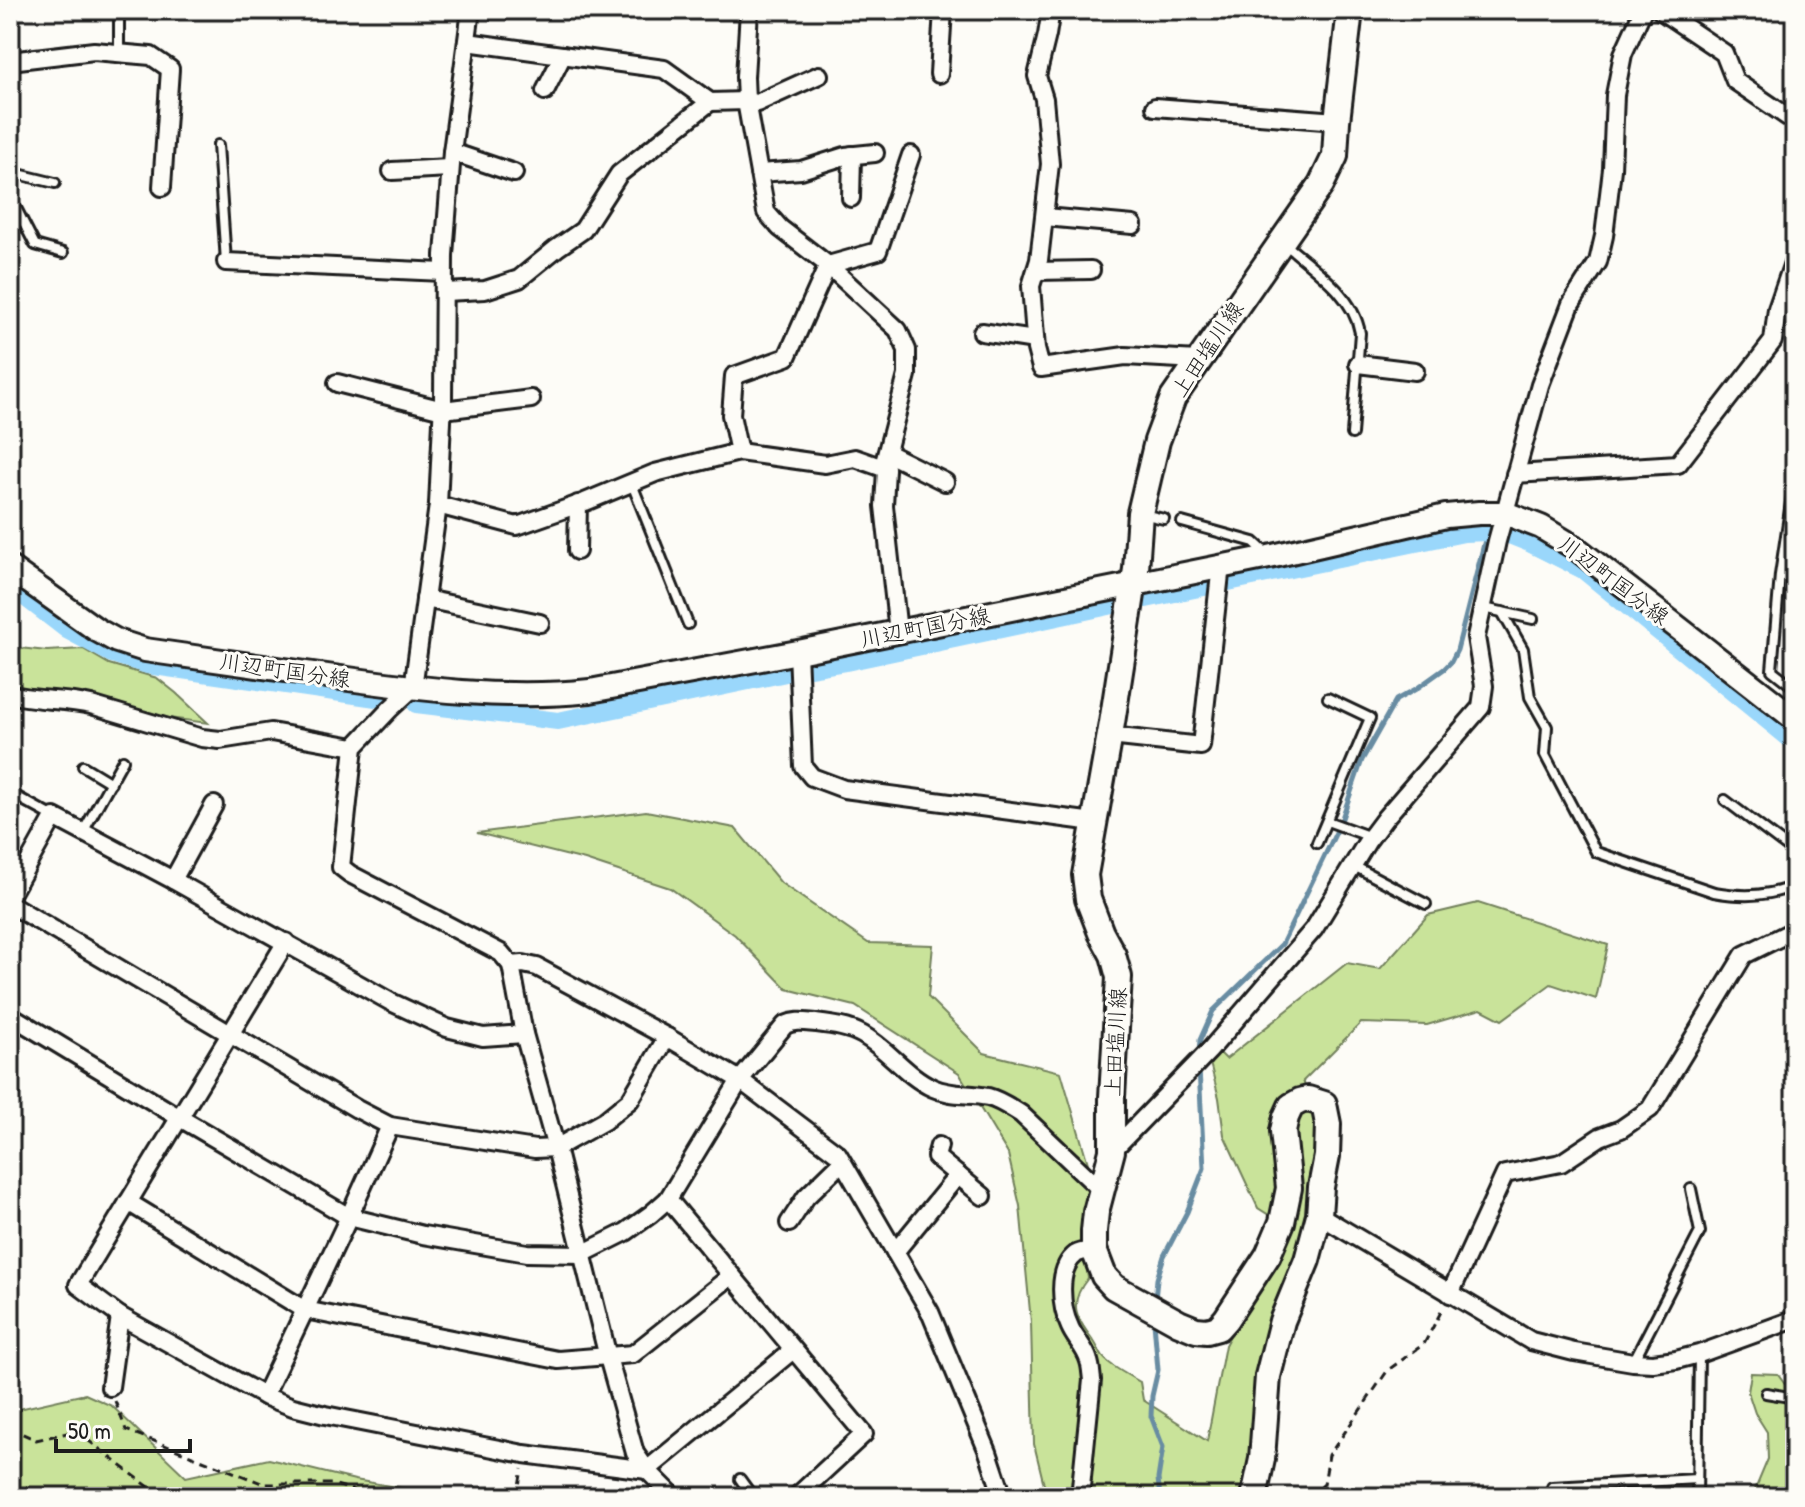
<svg xmlns="http://www.w3.org/2000/svg" width="1805" height="1507" font-family="'Patrick Hand','Klee One',sans-serif">
<rect width="100%" height="100%" fill="#fdfcf7"/>
<filter id="ink" filterUnits="userSpaceOnUse"><feTurbulence type="fractalNoise" baseFrequency=".0125" numOctaves="2"/><feDisplacementMap in="SourceGraphic" scale="16" xChannelSelector="R" yChannelSelector="G"/><feConvolveMatrix kernelMatrix="1 2 1 2 8 2 1 2 1" color-interpolation-filters="sRGB"/></filter>
<g filter="url(#ink)">
<g fill="#c9e39a" stroke="#72805b" stroke-width="2">
<polygon points="10,647 47,651 83,649 109,664 157,678 176,693 208,723 152,716 95,697 22,688 10,685"/>
<path d="M646 811 735 828 781 883 868 943 933 945 928 997 984 1053 1061 1072 1092 1177 1085 1258 1088 1278C1068 1303 1075 1317 1093 1340 1097 1345 1099 1352 1103 1357 1111 1367 1128 1375 1140 1382L1143 1400 1207 1441 1225 1345 1288 1227 1258 1208 1224 1135 1219 1098 1209 1059 1218 1051 1226 1059 1347 963 1380 969 1428 915 1478 903 1608 945 1596 999 1551 984 1502 1020 1481 1009 1427 1025 1361 1023 1303 1081 1320 1123V1153L1247 1497H1047L1034 1444 1031 1322 1020 1206 1008 1154 959 1073 855 1006 787 989 735 935 670 888 585 860 477 833Z"/>
<polygon points="1751,1373 1778,1374 1790,1390 1795,1391 1795,1497 1752,1497 1768,1459 1767,1432 1755,1413 1748,1392"/>
<polygon points="85,1394 112,1406 186,1477 269,1459 355,1480 454,1497 10,1497 10,1411"/>
</g>
<g fill="none" stroke-linecap="round" stroke-linejoin="round">
<g stroke="#688ca2" stroke-width="5">
<polyline points="1199,1054 1200,1040 1213,1011 1282,944 1340,824 1362,760 1396,700 1416,689 1444,669 1451,662 1457,650 1487,532"/>
<polyline points="1155,1300 1157,1279 1164,1256 1187,1212 1204,1168 1199,1068"/>
<polyline points="1154,1322 1158,1370 1152,1396 1151,1416 1163,1447 1158,1479 1160,1497"/>
</g>
<g stroke="#9ad7fb" stroke-width="18">
<polyline points="10,586 67,630 112,654 147,665 383,699"/>
<polyline points="1146,599 1464,533 1487,532 1509,535 1529,543 1583,570 1795,743"/>
<polyline points="811,668 846,662 1109,606"/>
<polyline points="416,704 558,721 786,673"/>
</g>
<defs>
<g id="service">
<polyline points="119,10 119,53"/>
<polyline points="1306,10 1336,13 1343,10"/>
<polyline points="218,145 226,262"/>
<polyline points="10,172 55,183"/>
<polyline points="10,205 16,208 35,245 63,253"/>
<path d="M1285 244C1313 268 1354 295 1360 333L1352 434"/>
<polyline points="1795,476 1780,575 1772,670 1795,688"/>
<polyline points="632,484 688,624"/>
<polyline points="1142,514 1164,519"/>
<polyline points="1182,522 1254,542 1266,553"/>
<polyline points="10,595 22,580"/>
<polyline points="1484,608 1533,619"/>
<path d="M1502 612 1523 649 1530 697 1547 727 1545 755 1596 852 1714 892C1741 897 1770 897 1795 885"/>
<polyline points="83,766 111,783"/>
<polyline points="10,793 54,817"/>
<polyline points="1725,800 1795,853"/>
<polyline points="1327,821 1371,837"/>
<polyline points="83,832 123,760"/>
<polyline points="1317,843 1370,718 1328,698"/>
<polyline points="1354,866 1426,904"/>
<polyline points="1633,1362 1700,1232 1691,1189"/>
<polyline points="1766,1393 1795,1398"/>
<polyline points="740,1479 753,1497"/>
<polyline points="1552,1497 1552,1487 1697,1479"/>
<polyline points="1697,1497 1699,1354"/>
</g>
<g id="minor">
<polyline points="471,10 452,152 444,255 443,400 438,505 413,688 390,709 354,747 341,867 350,874 501,953 511,965 524,1034 556,1148 608,1357 635,1453 647,1470 674,1497"/>
<polyline points="1051,10 1047,35 1037,76 1044,99 1050,164 1039,260 1031,286 1036,349 1041,368 1125,356 1198,360"/>
<polyline points="1660,10 1724,53 1735,81 1795,122"/>
<polyline points="467,42 664,69 710,102 746,101 757,103 819,75"/>
<polyline points="10,61 94,51 151,56 170,69 162,187"/>
<polyline points="939,74 943,10"/>
<polyline points="545,91 563,55"/>
<polyline points="1155,107 1337,121"/>
<polyline points="452,152 514,173"/>
<polyline points="392,171 450,168"/>
<polyline points="759,173 801,170 845,156 875,153"/>
<polyline points="851,198 852,155"/>
<polyline points="1045,217 1133,225"/>
<polyline points="226,262 443,272"/>
<polyline points="828,265 898,330 907,350 907,375 885,459 886,469 884,506 898,632"/>
<polyline points="828,265 878,251 911,155"/>
<polyline points="1036,271 1091,270"/>
<polyline points="444,292 485,290 519,279 557,248 583,230 619,174 710,102"/>
<polyline points="982,332 1035,340"/>
<polyline points="1358,364 1415,371"/>
<polyline points="337,383 443,410 531,399"/>
<polyline points="739,452 825,464 855,458 886,469"/>
<polyline points="887,453 945,482"/>
<polyline points="1515,474 1678,464 1773,341 1777,309 1795,257"/>
<polyline points="438,505 517,526 585,502 655,473 739,452 731,415 734,376 787,357 828,265 780,228 766,212 746,101 745,77 749,10"/>
<polyline points="577,551 578,504"/>
<polyline points="425,599 540,623"/>
<polyline points="798,652 803,766 812,777 844,789 1094,822"/>
<path d="M10 694C36 701 64 699 91 705L202 738 220 740 271 732 354 747"/>
<polyline points="1110,736 1201,746 1221,565"/>
<polyline points="173,880 214,805"/>
<polyline points="10,896 54,817 173,880 391,1002 447,1028 483,1037 524,1034"/>
<polyline points="10,904 357,1109 390,1126 535,1149 556,1148 604,1121 630,1100 667,1037"/>
<polyline points="286,942 78,1285 120,1316 264,1396 293,1407 325,1415 524,1454 647,1470 793,1350"/>
<polyline points="511,965 523,964 537,967 667,1037 740,1080 838,1154 930,1312 988,1452 1003,1497"/>
<path d="M10 1015 180 1118 349 1217 423 1235 527 1253 582 1254 626 1232 651 1214 668 1199 740 1080 785 1025C796 1020 804 1022 816 1023 832 1025 849 1027 863 1035 889 1050 906 1076 933 1088 951 1096 969 1093 988 1097 1000 1100 1011 1108 1021 1114L1101 1190"/>
<polyline points="939,1146 936,1157 983,1196"/>
<polyline points="1112,1151 1209,1051 1314,929 1367,842 1385,818 1481,707 1484,686 1476,637 1497,541 1540,385 1571,304 1598,262 1604,236 1612,169 1615,95 1623,54 1643,10"/>
<polyline points="668,1199 864,1434 796,1497"/>
<polyline points="128,1202 305,1310 558,1360 633,1354 731,1276"/>
<polyline points="1319,1215 1531,1341 1574,1352 1633,1362 1653,1363 1676,1360 1699,1354 1795,1319"/>
<polyline points="789,1223 806,1197 842,1162"/>
<polyline points="895,1252 958,1175"/>
<polyline points="1450,1294 1505,1174 1561,1163 1600,1137 1621,1129 1650,1109 1744,955 1795,930"/>
<polyline points="110,1387 120,1316"/>
<polyline points="264,1396 349,1217 390,1126"/>
<path d="M1080 1497 1092 1380C1091 1373 1091 1367 1089 1361 1085 1347 1075 1339 1070 1327 1061 1308 1056 1269 1076 1254 1081 1251 1088 1251 1094 1250"/>
</g>
<path id="tertiary" d="M10 568 97 630 117 641 145 650C208 659 271 668 334 677 418 689 505 700 590 691L798 652 1269 557 1446 516 1479 513H1505L1541 527 1576 548 1795 719"/>
<polyline id="secondary" points="1254,1497 1262,1459 1268,1376 1282,1321 1307,1260 1319,1215 1321,1187 1327,1156 1328,1124 1324,1104 1308,1099 1300,1101 1291,1106 1286,1117 1283,1131 1289,1188 1282,1222 1268,1255 1226,1319 1218,1328 1207,1331 1196,1330 1179,1323 1114,1287 1104,1276 1094,1250 1094,1231 1096,1212 1112,1151 1112,1097 1119,977 1113,955 1101,933 1088,899 1085,875 1112,723 1136,569 1140,513 1157,441 1173,398 1321,185 1335,156 1337,121 1350,10"/>
</defs>
<use href="#service" stroke="#1c1c1c" stroke-width="14"/>
<use href="#minor" stroke="#1c1c1c" stroke-width="22"/>
<use href="#tertiary" stroke="#1c1c1c" stroke-width="28"/>
<use href="#secondary" stroke="#1c1c1c" stroke-width="30"/>
<g stroke="#1c1c1c" stroke-width="3" stroke-dasharray="8 6" stroke-linecap="butt">
<polyline points="115,1401 126,1430 264,1484 333,1484 375,1497"/>
<polyline points="10,1428 36,1440 76,1431 162,1497"/>
<polyline points="517,1497 522,1469"/>
<polyline points="1311,1497 1324,1484 1329,1455 1388,1370 1424,1344 1443,1308"/>
</g>
<use href="#service" stroke="#fdfcf7" stroke-width="8"/>
<use href="#minor" stroke="#fdfcf7" stroke-width="16"/>
<use href="#tertiary" stroke="#fdfcf7" stroke-width="22"/>
<use href="#secondary" stroke="#fdfcf7" stroke-width="24"/>
</g>
</g>
<g text-anchor="middle" dominant-baseline="central" stroke-width="6" stroke-linejoin="round" paint-order="stroke">
<g font-size="22" fill="#1c1c1c" stroke="#fdfcf7">
<text transform="translate(1207 349) rotate(-56)">上田塩川線</text>
<text transform="translate(1614 580) rotate(37)">川辺町国分線</text>
<text transform="translate(925 627) rotate(-11)">川辺町国分線</text>
<text transform="translate(285 670) rotate(8)">川辺町国分線</text>
<text transform="translate(1115 1042) rotate(-87)">上田塩川線</text>
</g>
</g>
<rect width="1805" height="1507" fill="none" stroke="#fdfcf7" stroke-width="40"/>
<rect x="20" y="20" width="1765" height="1467" fill="none" stroke="#1c1c1c" stroke-width="3" filter="url(#ink)"/>
<path d="M56 1439v12h134v-12" fill="none" stroke="#1c1c1c" stroke-width="4"/>
<text x="68" y="1439" font-size="24" fill="#1c1c1c" stroke="#fdfcf7" stroke-width="6" paint-order="stroke">50 m</text>
</svg>
